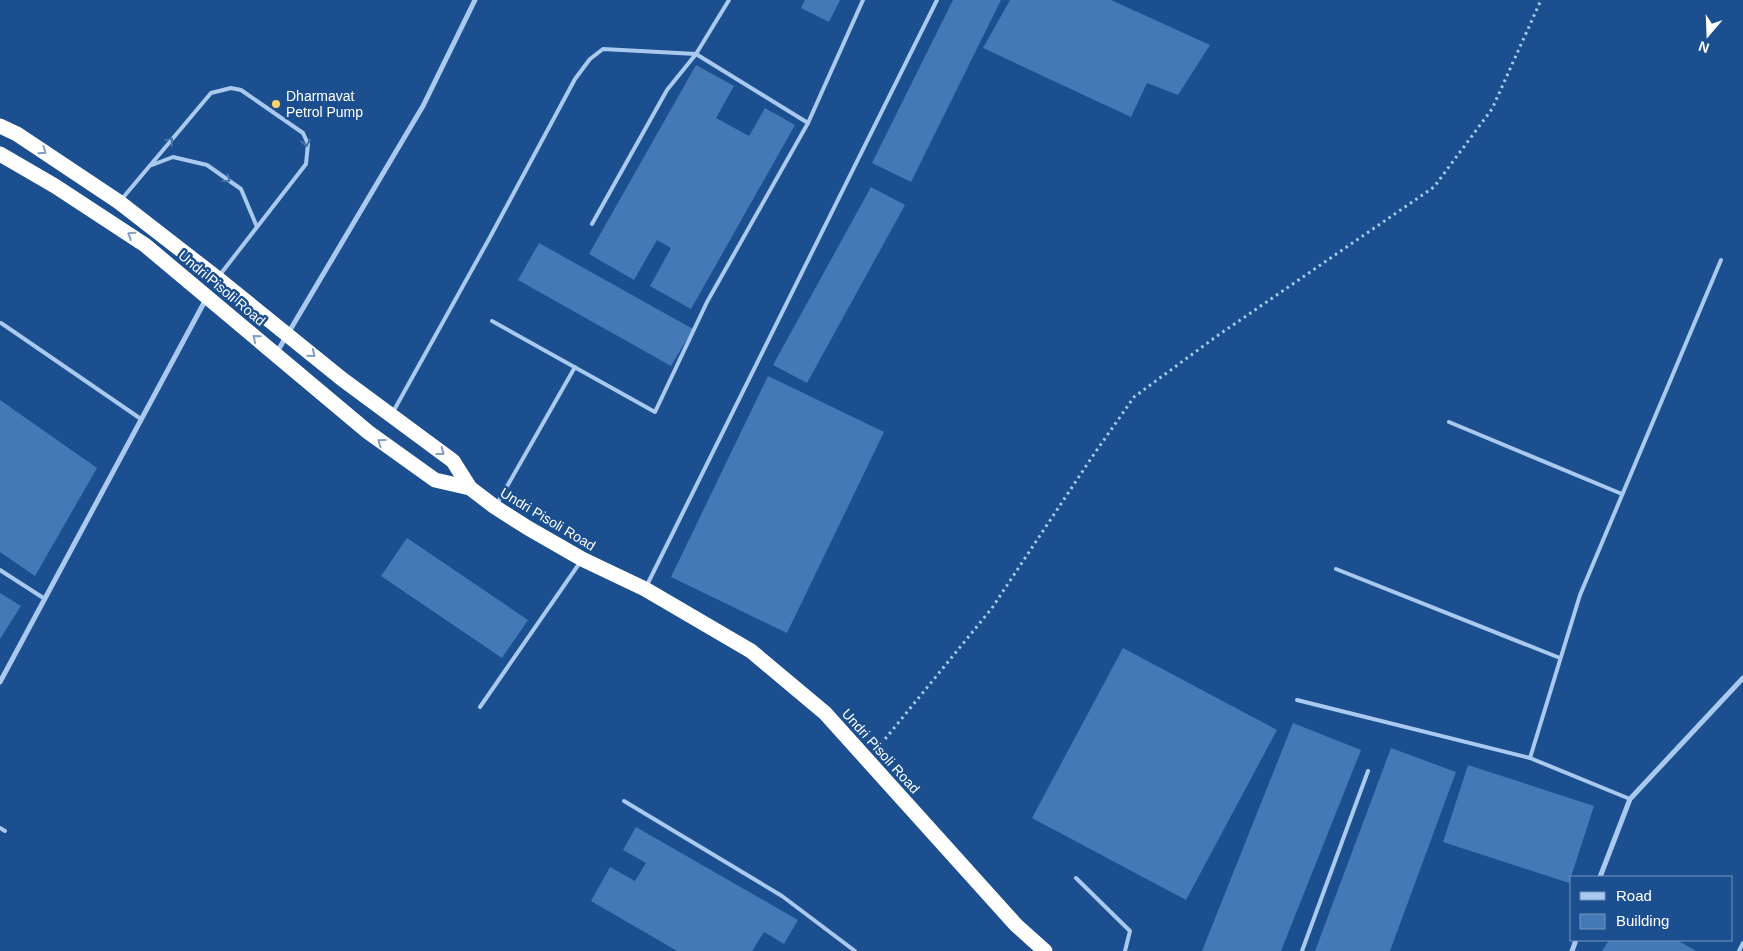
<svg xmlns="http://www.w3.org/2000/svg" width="1743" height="951" font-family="Arial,sans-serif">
<rect width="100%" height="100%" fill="#1b4f8f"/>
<g fill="#4478b7">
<polygon points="805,0 840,0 829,22 801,8"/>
<polygon points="953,0 1001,0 911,182 872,163"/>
<polygon points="1010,0 1111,0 1210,45 1178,95 1147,83 1131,117 983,48"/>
<polygon points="696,65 734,86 716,118 749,136 765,108 795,125 691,309 650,286 671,248 657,240 634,280 589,254"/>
<polygon points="871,187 905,205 807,383 773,365"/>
<polygon points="539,243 693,329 671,366 518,280"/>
<polygon points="768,376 884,432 787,633 671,577"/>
<polygon points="0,400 97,468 35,576 0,552"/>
<polygon points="407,538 528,620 502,658 381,576"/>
<polygon points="0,593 21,606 0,639"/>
<polygon points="1123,648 1277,730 1186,900 1032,818"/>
<polygon points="1293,723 1361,750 1281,951 1202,951"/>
<polygon points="1391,748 1456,772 1390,951 1315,951"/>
<polygon points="1468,765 1594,806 1569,883 1443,842"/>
<polygon points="636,827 798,920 784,944 764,932 752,951 677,951 591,901 610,867 635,881 646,863 623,850"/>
<polygon points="1609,940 1677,940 1696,951 1602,951"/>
</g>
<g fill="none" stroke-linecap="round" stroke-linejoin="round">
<polyline stroke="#a9c9ee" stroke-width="3" stroke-dasharray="2.5 4" stroke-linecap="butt" points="881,744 992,608 1092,457 1134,397 1217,336 1434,187 1492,109 1541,0"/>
<g stroke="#a9c9ee" stroke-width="4">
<polyline points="152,165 173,157 207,165 241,189 257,227"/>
<polyline points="121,200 211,93 231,88 241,90 303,133 308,144 306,164 219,276"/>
<polyline points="592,224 667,90 696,54 729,0"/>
<polyline points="492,321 655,412 707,302 808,123"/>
<polyline points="1,323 141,419"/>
<polyline points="393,412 489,239 575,79 590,59 603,49 696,54 808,123 863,0"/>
<polyline points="1449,422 1622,494"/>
<polyline points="497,504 575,367"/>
<polyline points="1336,569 1560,658"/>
<polyline points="0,570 45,599"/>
<polyline points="647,585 937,0"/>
<polyline points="1297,700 1530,758 1630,799"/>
<polyline points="480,707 581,561"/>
<polyline points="1530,758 1580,595 1721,260"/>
<polyline points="624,801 782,896 855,951"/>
<polyline points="0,828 5,831"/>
<polyline points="1076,878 1130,931 1125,951"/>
<polyline points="1302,951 1368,771"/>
<polyline points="1739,951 1743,943"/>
</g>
<g stroke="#a9c9ee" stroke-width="5">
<polyline points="277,352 423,106 475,0"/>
<polyline points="0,682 206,299"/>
<polyline points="1600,877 1630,799 1743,678"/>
<polyline points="1572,951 1576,940"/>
</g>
<g stroke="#fff" stroke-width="15">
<polyline points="0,126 17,134 119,202 217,278 342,379 453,461 470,488"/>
<polyline points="0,154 55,186 145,245 368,432 435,480 470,488 495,507 528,528 582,559 645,589 751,651 825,713 1016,925 1045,951"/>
</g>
</g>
<defs><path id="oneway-chevron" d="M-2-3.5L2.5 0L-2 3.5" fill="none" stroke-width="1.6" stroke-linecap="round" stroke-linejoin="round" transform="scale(1.25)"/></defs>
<g stroke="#4674ac">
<use href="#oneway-chevron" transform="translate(170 141) rotate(-50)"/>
<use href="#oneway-chevron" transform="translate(306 143) rotate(78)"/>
<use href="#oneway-chevron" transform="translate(227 179) rotate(36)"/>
</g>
<g stroke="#829ec1">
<use href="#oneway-chevron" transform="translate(43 151) rotate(34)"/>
<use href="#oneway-chevron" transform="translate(131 235) rotate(-147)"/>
<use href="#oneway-chevron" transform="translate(256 338) rotate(-140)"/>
<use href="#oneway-chevron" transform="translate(312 354) rotate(39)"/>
<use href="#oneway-chevron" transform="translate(381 442) rotate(-144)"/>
<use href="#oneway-chevron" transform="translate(441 452) rotate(37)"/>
</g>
<circle fill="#ffd166" stroke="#1b4f8f" stroke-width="2" cx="276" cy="104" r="5"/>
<g text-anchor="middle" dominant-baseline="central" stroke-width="5" stroke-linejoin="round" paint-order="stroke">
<g font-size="14" fill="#fff" stroke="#1b4f8f" text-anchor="start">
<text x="286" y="96">Dharmavat<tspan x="286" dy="16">Petrol Pump</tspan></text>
</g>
<g font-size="14" fill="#fff" stroke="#1b4f8f">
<text transform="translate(222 288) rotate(40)">Undri Pisoli Road</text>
<text transform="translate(548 519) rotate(31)">Undri Pisoli Road</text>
<text transform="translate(881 751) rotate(48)">Undri Pisoli Road</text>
</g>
</g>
<rect x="1570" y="876" width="162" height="65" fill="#1b4f8f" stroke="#7695bc"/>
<rect x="1580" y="892" width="25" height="8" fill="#a9c9ee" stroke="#7695bc"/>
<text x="1616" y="901" font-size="15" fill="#ffffff">Road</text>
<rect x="1580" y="914" width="25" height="15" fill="#4478b7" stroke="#7695bc"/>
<text x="1616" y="926" font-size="15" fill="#ffffff">Building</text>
<g transform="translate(1708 35) rotate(199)" stroke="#1b4f8f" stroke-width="4" paint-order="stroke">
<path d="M0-4L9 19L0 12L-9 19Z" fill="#ffffff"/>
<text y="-8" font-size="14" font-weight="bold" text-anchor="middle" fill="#ffffff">N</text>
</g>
</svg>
